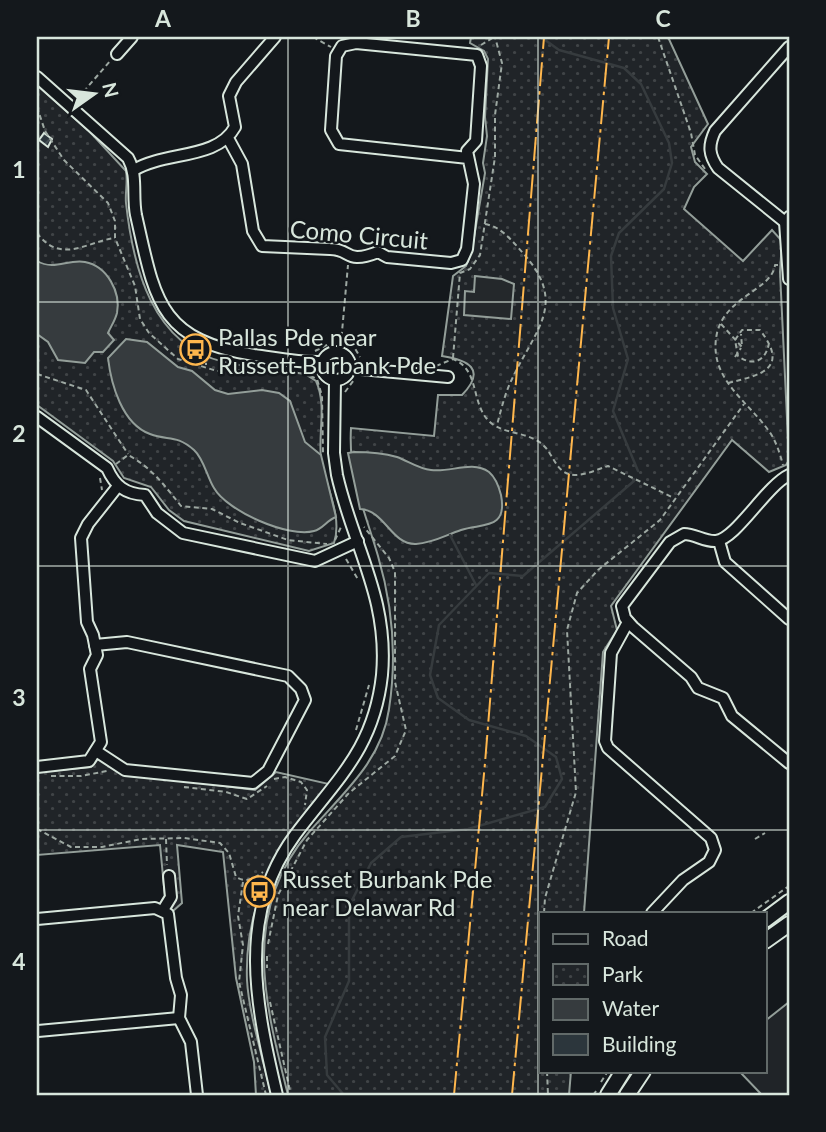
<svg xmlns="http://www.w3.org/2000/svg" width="826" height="1132" font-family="Lato,sans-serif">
<defs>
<pattern id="park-dots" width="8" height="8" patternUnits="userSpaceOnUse" patternTransform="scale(1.75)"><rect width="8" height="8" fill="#202428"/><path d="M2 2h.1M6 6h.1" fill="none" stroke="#404447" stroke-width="1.8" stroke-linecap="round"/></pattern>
<pattern id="building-hatch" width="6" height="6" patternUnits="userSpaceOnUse" patternTransform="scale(1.75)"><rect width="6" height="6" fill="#2c363c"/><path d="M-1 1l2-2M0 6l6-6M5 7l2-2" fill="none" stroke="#4a5358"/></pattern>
</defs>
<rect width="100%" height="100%" fill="#14181c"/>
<g fill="url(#park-dots)" stroke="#939e99" stroke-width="2">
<path d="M471 37H668L708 124 691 147 695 162 707 174 694 187 684 209 743 261 772 230 782 241 780 272 789 460 786 465 769 472 732 440 611 606 617 630 603 652 584 913H541V1071H571L569 1095H288C265 1004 240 912 309 832 342 794 382 761 389 709 397 657 393 607 378 556 365 511 348 476 351 428L434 436 438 395H462C487 369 468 360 442 356L453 276 466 266 472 249 485 173 483 163 487 136 485 117 488 59 484 51 470 43Z"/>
<path d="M37 85 90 132 126 171C128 182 125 192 126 203 133 267 152 345 224 362 251 368 278 370 305 374L316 381C327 405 318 433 321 458 325 486 343 516 334 543L309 551 184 521 169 510 151 487 124 478 113 461 37 405Z"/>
<path d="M99 758 123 773 255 790 276 772 329 784C280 844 244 900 247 980 249 1016 264 1060 271 1095H256L254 1062 236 978 223 852 177 845 182 903 173 911 161 903 165 897 160 845 37 855V772L91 767Z"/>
</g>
<polygon fill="#202428" stroke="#939e99" stroke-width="2" points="789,1002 789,1095 762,1095 739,1071 765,1071 765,1021"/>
<polygon fill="#24282b" stroke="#939e99" stroke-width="2" points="475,276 502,279 514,284 511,319 464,315 465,291 474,292"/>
<g fill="#363b3e" stroke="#939e99" stroke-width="2">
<path d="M37 261C55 271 67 259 85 262 107 266 121 292 117 313 115 321 111 326 108 333L114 340 103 352H94L85 363 58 360 48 342 37 334Z"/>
<path d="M126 339 147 342 178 367 192 371 215 390 228 394 262 390 279 393 290 401 305 442 321 455 336 517C327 520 323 529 314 531 288 538 227 511 214 488 207 477 204 459 194 450 176 434 168 441 150 434 122 424 111 384 108 358Z"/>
<path d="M354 452C369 452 383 453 397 457 408 461 419 469 431 470 450 473 472 460 489 472 496 478 499 487 501 495 508 531 481 523 461 530 446 535 433 543 416 544 391 545 385 510 360 509L348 453Z"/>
</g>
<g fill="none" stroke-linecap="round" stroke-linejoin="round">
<g stroke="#363b3e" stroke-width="2.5">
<polyline points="541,37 559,50 624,68 641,84 669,143 672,163 664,189 619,233 611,256 613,308 628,359 613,411 638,471"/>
<polyline points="450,535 476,585"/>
<polyline points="344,1095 327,1075 325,1037 349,981 349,906 371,863 401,837 468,829 545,807 562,779 556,757 526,736 469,720 438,698 430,675 439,625 489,573 523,576 634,481"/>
</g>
</g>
<polygon fill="url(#building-hatch)" stroke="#d8e6dc" stroke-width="2" points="44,133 52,139 48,147 39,140"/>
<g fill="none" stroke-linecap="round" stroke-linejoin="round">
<defs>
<g id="minor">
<polyline points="117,54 132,37"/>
<path d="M37 77 128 158C138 176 132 195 136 215 155 299 158 340 254 355 277 358 300 363 323 362"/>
<path d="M229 140 242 164 253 231 262 246C285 247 307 248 330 249 352 249 345 265 378 252L387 257 451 263 462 260 467 249 474 184 467 151 476 141 481 66 477 55 356 43 342 46 336 56 331 130 339 144 468 158"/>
<path d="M134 170C165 151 217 160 235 127L229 96 236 82 275 37"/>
<polyline points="789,217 785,222 789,279"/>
<path d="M785 222 718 168C709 155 708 146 715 131L789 47"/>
<circle cx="336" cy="366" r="14"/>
<polyline points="350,368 448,377"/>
<path d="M37 417 107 468C115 486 125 494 145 495L157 513 183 533 315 561 358 541"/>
<path d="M789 475C766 486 736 539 716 541 705 542 695 534 684 534L670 542 622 606 625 618 633 627 691 677 698 688 723 698 732 716 789 763"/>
<polyline points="719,541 725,562 789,619"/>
<polyline points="628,622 611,653 605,741 608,748 711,838 715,850 709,862 683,880 652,913"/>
<polyline points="95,645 127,642 288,676 301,689 305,700 268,771 253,783 125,770 96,751"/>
<polyline points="37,767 89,761 101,742 90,669 97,655 93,635 87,622 81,538 88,524 118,486"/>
<polyline points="163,910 171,897 169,876"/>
<polyline points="37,919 155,908 168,914 176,978 181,995 179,1018 191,1042 197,1095"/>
<polyline points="38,1031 179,1018"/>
<path d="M277 1095C256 1006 236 915 295 835 336 780 374 749 382 675 389 598 353 546 337 475L334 453 335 380"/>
</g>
<g id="major">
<polyline points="765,920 789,902"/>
<polyline points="765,941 789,924"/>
<polyline points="608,1095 623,1071"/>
<polyline points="627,1095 643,1071"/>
</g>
</defs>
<use href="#minor" stroke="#d8e6dc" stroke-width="14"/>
<use href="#major" stroke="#d8e6dc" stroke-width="18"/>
<g stroke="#9da8a2" stroke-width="2" stroke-dasharray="5 3.5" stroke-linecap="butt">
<polyline points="313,37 331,47"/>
<polyline points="658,37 691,133 695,155 705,169"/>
<polyline points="481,45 494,37"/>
<polyline points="78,98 111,60"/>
<polyline points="37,107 45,131 64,160 108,203 115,221 115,238 135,286 140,319 149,333 178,359 217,371 266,369 306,374 317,379 322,396 323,454"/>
<path d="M485 224C502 227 512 241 523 253 568 304 536 328 512 379 505 393 501 410 497 425"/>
<path d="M37 233C60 264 85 243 114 238"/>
<path d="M778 265H775C772 290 726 296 717 333 707 379 749 401 771 434 777 444 780 454 783 465"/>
<polyline points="721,324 742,347 741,334"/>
<polyline points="341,343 353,345 360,357"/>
<polyline points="200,351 198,356 206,360 206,365"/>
<polyline points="315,351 331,343 341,343 348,265"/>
<polyline points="735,357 741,348"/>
<polyline points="453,358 460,273 470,269 480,255 495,157 495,115 502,63 495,37"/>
<path d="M436 366 453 359C479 369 471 400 487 419 501 436 530 430 545 447 555 458 557 475 576 475 586 475 598 469 608 466L674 498"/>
<polyline points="37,374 86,390 128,454"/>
<path d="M728 383C761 375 790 369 760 330H742L735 340 738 356C753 367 766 361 769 343"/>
<polyline points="345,392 354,380"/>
<path d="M116 464 128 455C151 467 165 486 181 506L212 509 240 523 288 540 327 544"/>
<polyline points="100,478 102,490"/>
<polyline points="335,540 341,527"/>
<polyline points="346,559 359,581"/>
<polyline points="356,730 369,685"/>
<polyline points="51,776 81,776 107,771"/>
<polyline points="274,779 285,777 301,782 307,790 305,805"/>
<polyline points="184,787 226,792 247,799 267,786"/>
<path d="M37 829 71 847H102L141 839 184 838 220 843 229 853 236 877C246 883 254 879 263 872"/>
<polyline points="166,839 167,865"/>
<polyline points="755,839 765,833"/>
<polyline points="243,882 238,916 243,945 239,982 266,1095"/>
<polyline points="544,913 545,898 576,792 567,630 577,593 598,570 660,520 744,404"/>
<polyline points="751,913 789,886"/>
<polyline points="268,944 278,895 307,840 349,793 395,756 406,730 395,682 395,572 389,558 364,527"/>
<polyline points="267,956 267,968"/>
<polyline points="270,1002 291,1095"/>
<polyline points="547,1071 548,1095"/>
<polyline points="601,1082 608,1071"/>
<polyline points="593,1095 597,1090"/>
</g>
<use href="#minor" stroke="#14181c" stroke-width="10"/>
<use href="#major" stroke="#14181c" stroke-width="14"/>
<g stroke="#ffb74d" stroke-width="2" stroke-dasharray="24 5 3.5 5" stroke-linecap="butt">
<polyline points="454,1095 485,763 544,37"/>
<polyline points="512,1095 609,37"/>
</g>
</g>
<path fill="none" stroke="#d8e6dc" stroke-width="2" stroke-opacity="0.55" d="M288 37V1095M538 37V1095M37 302H789M37 566H789M37 830H789"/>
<defs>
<symbol id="bus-ring" viewBox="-11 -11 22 22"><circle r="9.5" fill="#14181c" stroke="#ffb74d" stroke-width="1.5"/><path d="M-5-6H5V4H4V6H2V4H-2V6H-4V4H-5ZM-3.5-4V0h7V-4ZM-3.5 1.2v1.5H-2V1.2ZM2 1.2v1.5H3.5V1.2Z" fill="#ffb74d"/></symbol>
</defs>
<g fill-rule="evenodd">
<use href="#bus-ring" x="178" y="332" width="35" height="35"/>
<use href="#bus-ring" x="242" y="874" width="35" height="35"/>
</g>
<g text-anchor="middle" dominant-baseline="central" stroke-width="5" stroke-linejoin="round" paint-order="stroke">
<g font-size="24" fill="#d8e6dc" stroke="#14181c">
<text transform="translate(359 234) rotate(5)">Como Circuit</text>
</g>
<g font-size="24" fill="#d8e6dc" stroke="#14181c" text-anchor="start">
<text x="218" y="336">Pallas Pde near<tspan x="218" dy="28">Russett Burbank Pde</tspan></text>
<text x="282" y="878">Russet Burbank Pde<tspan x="282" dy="28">near Delawar Rd</tspan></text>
</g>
</g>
<rect width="826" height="1132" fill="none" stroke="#14181c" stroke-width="77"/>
<rect x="539" y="912" width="228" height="161" fill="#14181c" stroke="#626a69" stroke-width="2"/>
<rect x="553" y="934" width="35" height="10" fill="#14181c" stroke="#626a69" stroke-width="2"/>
<text x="602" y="946" font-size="21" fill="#d8e6dc">Road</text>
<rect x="553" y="964" width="35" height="21" fill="url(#park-dots)" stroke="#626a69" stroke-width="2"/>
<text x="602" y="982" font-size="21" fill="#d8e6dc">Park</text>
<rect x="553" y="999" width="35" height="21" fill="#363b3e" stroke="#626a69" stroke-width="2"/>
<text x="602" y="1016" font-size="21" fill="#d8e6dc">Water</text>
<rect x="553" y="1034" width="35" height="21" fill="#2c363c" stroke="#626a69" stroke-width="2"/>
<text x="602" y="1052" font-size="21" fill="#d8e6dc">Building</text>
<g transform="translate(94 94) rotate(76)" stroke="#14181c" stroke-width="5" paint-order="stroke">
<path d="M0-5L12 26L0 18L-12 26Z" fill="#d8e6dc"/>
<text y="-10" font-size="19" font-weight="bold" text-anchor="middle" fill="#d8e6dc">N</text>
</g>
<rect x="38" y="38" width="750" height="1056" fill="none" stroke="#d8e6dc" stroke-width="2.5"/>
<g font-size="23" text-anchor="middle" font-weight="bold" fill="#d8e6dc">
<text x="163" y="27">A</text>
<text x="413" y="27">B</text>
<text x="663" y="27">C</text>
<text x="19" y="178">1</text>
<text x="19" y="442">2</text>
<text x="19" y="706">3</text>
<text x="19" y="970">4</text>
</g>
</svg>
